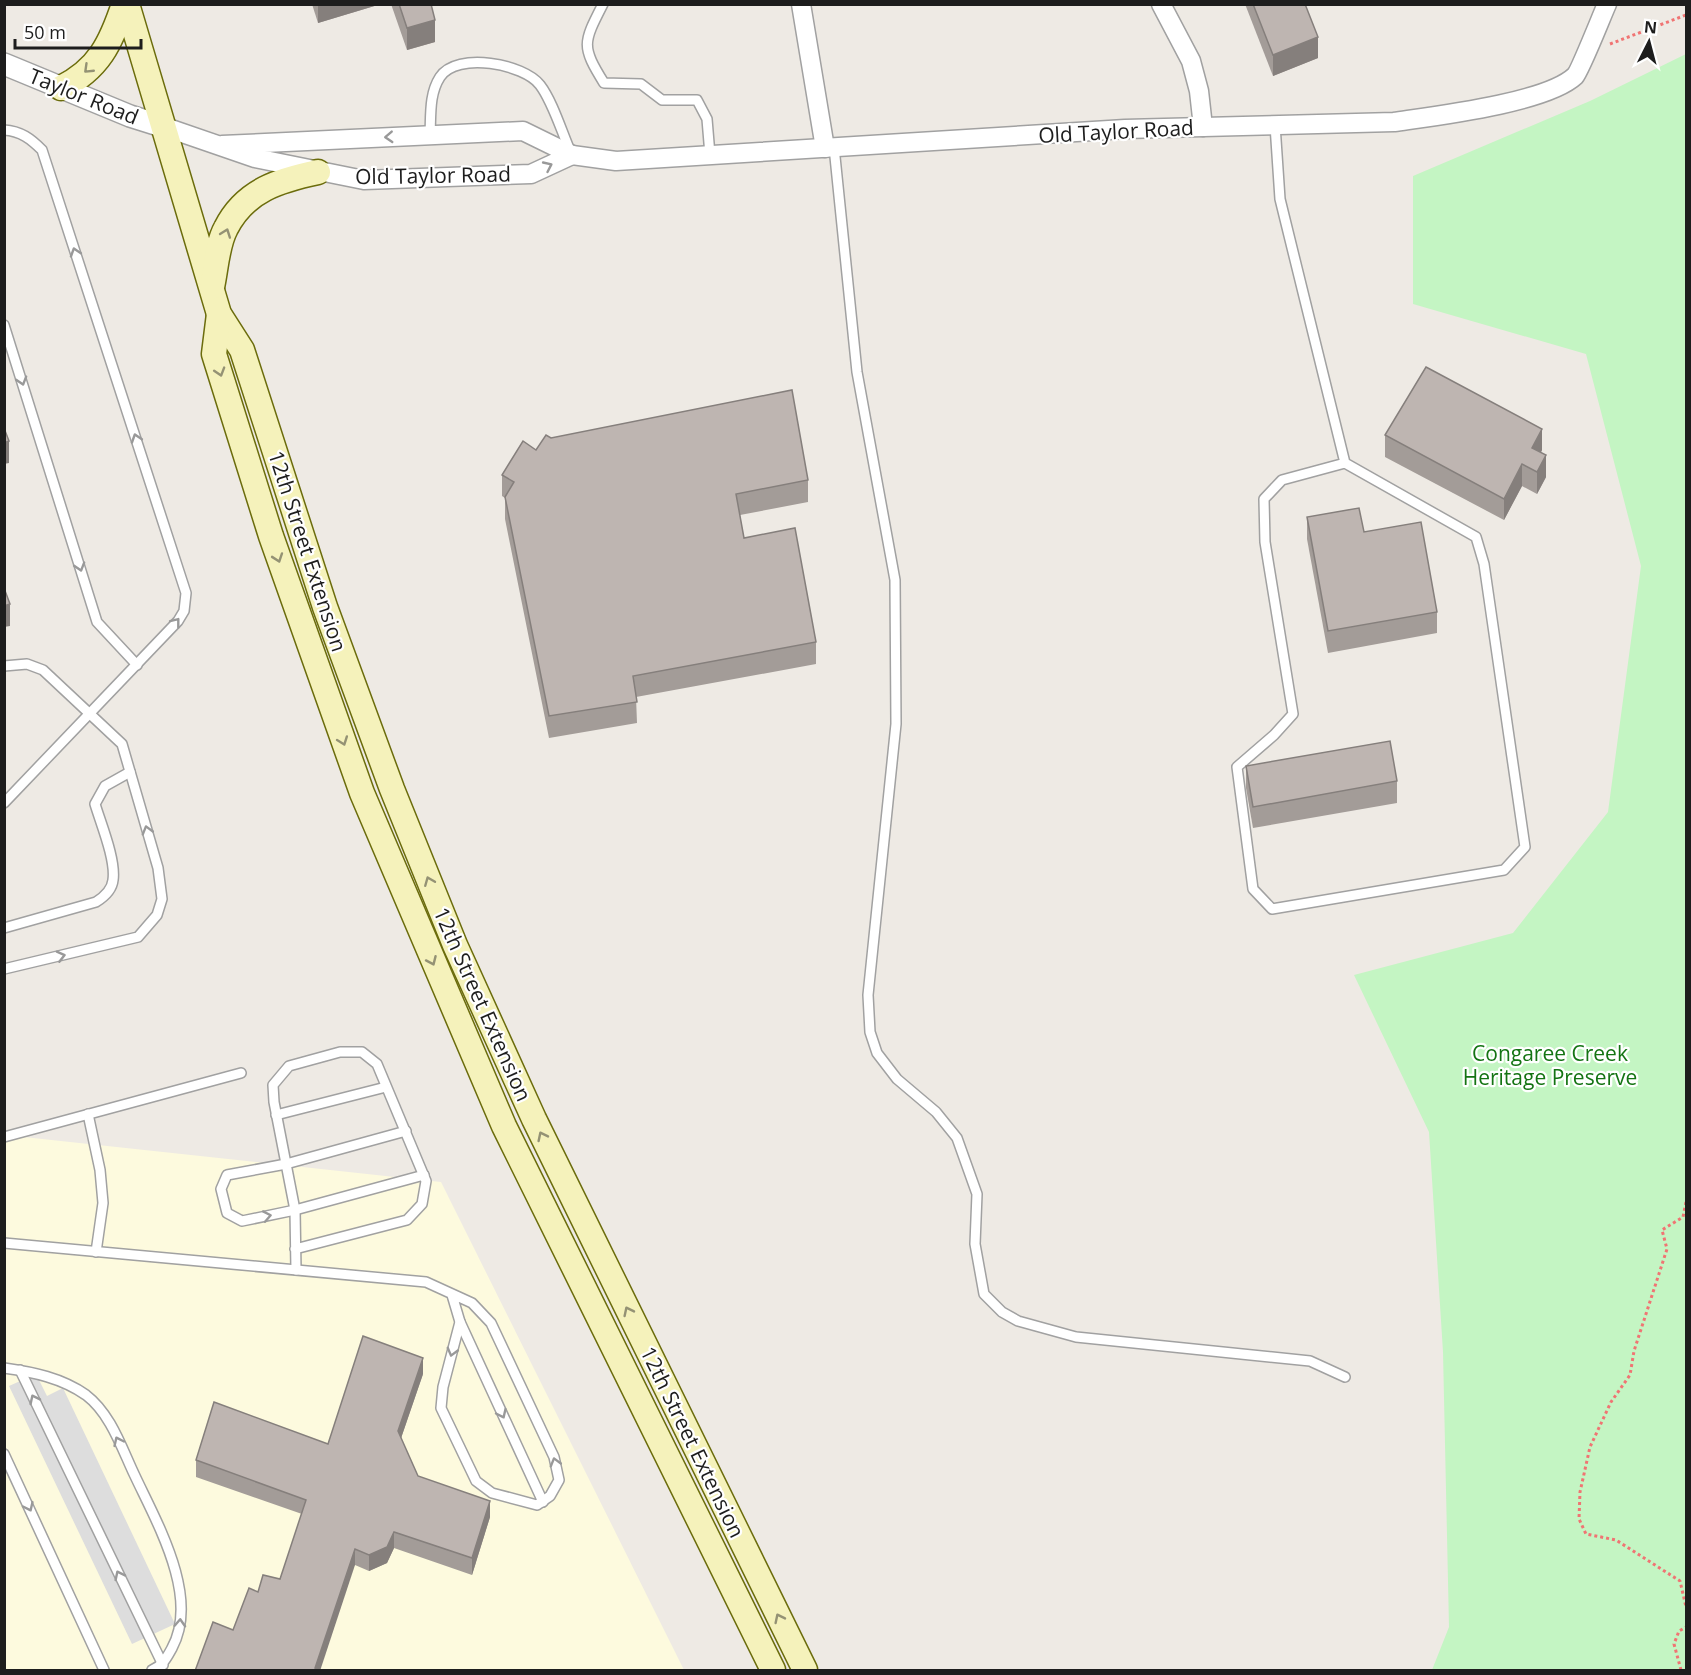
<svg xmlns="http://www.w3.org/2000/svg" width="1691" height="1675" font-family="'Open Sans',sans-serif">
<rect width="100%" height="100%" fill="#eeeae4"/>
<polygon fill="#fdfade" points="5,1135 441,1182 684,1670 5,1670"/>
<polygon fill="#c4f5c3" points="1686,54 1686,1670 1432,1670 1449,1627 1443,1352 1429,1132 1354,975 1513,933 1608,812 1641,566 1586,354 1413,304 1413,176 1590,101"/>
<polygon fill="#ddd" points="36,1374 47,1396 63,1388 175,1624 132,1644 9,1386"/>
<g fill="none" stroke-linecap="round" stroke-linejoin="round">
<defs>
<g id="service">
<path d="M603 4C583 43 581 46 604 83L641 84 662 100H697L707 119 710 155"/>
<polyline points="1275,125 1280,199 1345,463 1476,537 1484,564 1525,847 1504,870 1272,909 1253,889 1237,767 1274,735 1293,714 1265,542 1264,499 1282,480 1345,463"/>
<path d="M4 130C21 131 31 139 42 150L186 593 184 611 178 621 4 803"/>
<path d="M430 135C431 115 429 94 440 77 457 51 524 64 540 85 553 102 562 133 571 153"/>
<polyline points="834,147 857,372 895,580 896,724 868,995 870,1032 877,1053 897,1079 936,1112 957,1138 977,1194 975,1244 984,1294 1002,1312 1018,1321 1076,1337 1310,1361 1345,1377"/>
<polyline points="4,325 97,622 137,665"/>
<polyline points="4,666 27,664 43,670 122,744 158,868 162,899 157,915 138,937 4,969"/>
<path d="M4 928 96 902C104 897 112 890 113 880 116 860 101 824 95 804L105 786 130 772"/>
<polyline points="88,1114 100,1170 103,1203 96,1252"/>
<polyline points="276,1115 386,1087"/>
<polyline points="406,1131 286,1164 227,1175 221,1189 227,1213 242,1221 295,1210 424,1175"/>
<polyline points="4,1137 241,1073"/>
<polyline points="4,1243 426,1282 472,1303 491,1323 554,1457 559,1480 550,1496 537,1505 492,1493 476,1481 441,1408 443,1387 460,1322 452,1295"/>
<polyline points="295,1249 407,1220 422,1204 426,1181 377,1064 362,1052 340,1052 289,1066 273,1085 274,1102 295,1210 296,1270"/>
<polyline points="460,1322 543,1502"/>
<path d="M4 1368C33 1372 62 1378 86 1395 111 1414 122 1449 135 1476 157 1523 200 1597 172 1648 166 1659 163 1665 152 1670"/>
<polyline points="20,1370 163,1665"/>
<polyline points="4,1454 104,1670"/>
</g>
<g id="minor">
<polyline points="801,4 825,148"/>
<polyline points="1161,4 1191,61 1199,91 1203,127"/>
<polyline points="165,127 255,158 364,180 531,174 572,155 523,131 222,145"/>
<path d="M572 155 616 161 1125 129 1394 122C1435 116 1546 103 1575 76 1580 71 1602 15 1607 4"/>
</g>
<polyline id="tertiary" points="4,64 130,116 165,127"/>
<g id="secondary">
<polyline points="127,4 219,314 242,350 325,607 392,789 455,945 534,1119 805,1670"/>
<path d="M61 88C99 69 111 43 124 4"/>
<path d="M212 287C216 269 217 244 226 228 245 190 280 180 318 172"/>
<polyline points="219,314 214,354 271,536 362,793 504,1126 773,1670"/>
</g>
</defs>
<use href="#service" stroke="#a1a1a1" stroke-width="12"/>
<use href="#minor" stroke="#a1a1a1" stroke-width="21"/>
<use href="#tertiary" stroke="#a1a1a1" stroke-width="24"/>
<use href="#secondary" stroke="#6b6c0c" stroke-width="27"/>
<g stroke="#f07473" stroke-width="3" stroke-dasharray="3 3" stroke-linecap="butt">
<polyline points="1610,44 1686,15"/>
<polyline points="1686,1202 1683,1217 1662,1230 1667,1249 1634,1351 1630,1375 1611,1402 1590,1447 1580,1492 1579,1519 1586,1534 1616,1540 1680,1581 1686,1607"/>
<polyline points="1681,1670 1674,1644 1679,1631 1686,1627"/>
</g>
<use href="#service" stroke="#fff" stroke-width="9"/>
<use href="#minor" stroke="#fff" stroke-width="18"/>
<use href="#tertiary" stroke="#fff" stroke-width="21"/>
<use href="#secondary" stroke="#f5f2bb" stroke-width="24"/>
</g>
<g fill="#a39c98">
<polygon points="312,4 381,4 318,23"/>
<polygon points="391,4 431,4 435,42 407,50"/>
<polygon points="1245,4 1305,4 1318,58 1273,76"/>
<polygon points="1385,435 1542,450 1541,452 1546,477 1537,494 1522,486 1504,520 1385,457"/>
<polygon points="551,438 808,480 808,502 740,515 744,538 816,642 816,664 636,697 637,723 549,738 505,519 505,498 502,496 502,475 536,450"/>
<polygon points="1307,517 1364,532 1437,612 1437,633 1328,653 1307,539"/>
<polygon points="1246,766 1397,781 1397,803 1253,828 1246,788"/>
<polygon points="423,1374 401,1438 418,1476 490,1517 472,1575 394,1548 387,1563 369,1571 355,1565 233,1630 258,1592 280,1579 302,1514 196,1477 196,1460 328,1444"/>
</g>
<g fill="#857f7c">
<polygon points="318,4 381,4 318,23"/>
<polygon points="435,20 435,42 407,50 407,28"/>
<polygon points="1318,37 1318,58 1273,76 1273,55"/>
<polygon points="1542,429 1542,450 1532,469 1532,448"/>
<polygon points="9,441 9,463 4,464 4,443"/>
<polygon points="1546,455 1546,477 1537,494 1537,472"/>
<polygon points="1522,464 1522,486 1504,520 1504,499"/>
<polygon points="4,469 6,469 6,490 4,491"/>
<polygon points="10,604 10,626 4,627 4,606"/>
<polygon points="423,1358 423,1374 398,1447 398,1431"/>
<polygon points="490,1501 490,1517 472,1575 472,1558"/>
<polygon points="394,1532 394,1548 387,1563 369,1571 369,1555"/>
<polygon points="355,1549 355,1565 320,1671 315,1668"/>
</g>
<g fill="#beb5b1" stroke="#857f7c" stroke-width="1.5">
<polygon points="399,4 431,4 435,20 407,28"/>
<polygon points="1253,4 1305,4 1318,37 1273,55"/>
<polygon points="1426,367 1542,429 1532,448 1546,455 1537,472 1522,464 1504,499 1385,435"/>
<polygon points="792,390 808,480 736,494 744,538 795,528 816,642 633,676 637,702 549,716 505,497 514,482 502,475 523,441 536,450 546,435 551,438"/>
<polygon points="4,428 9,441 4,443"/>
<polygon points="1359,508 1364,532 1421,522 1437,612 1328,631 1307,517"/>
<polygon points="4,588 10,604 4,606"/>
<polygon points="1390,741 1397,781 1253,807 1246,766"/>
<polygon points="363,1336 423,1358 398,1431 418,1476 490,1501 472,1558 394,1532 387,1547 369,1555 355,1549 315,1668 321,1671 195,1671 213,1622 233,1630 249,1588 258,1592 263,1575 280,1579 306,1500 196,1460 214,1402 328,1444"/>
</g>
<defs><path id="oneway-chevron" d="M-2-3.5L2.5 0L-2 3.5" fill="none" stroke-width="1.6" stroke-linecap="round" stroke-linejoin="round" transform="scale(1.5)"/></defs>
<g stroke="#949274">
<use href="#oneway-chevron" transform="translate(88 69) rotate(136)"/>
<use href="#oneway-chevron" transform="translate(226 233) rotate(-70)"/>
<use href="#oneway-chevron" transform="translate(220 372) rotate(73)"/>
<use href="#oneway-chevron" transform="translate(278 558) rotate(71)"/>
<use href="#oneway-chevron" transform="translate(343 741) rotate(70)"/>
<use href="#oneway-chevron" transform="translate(429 881) rotate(-112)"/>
<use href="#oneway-chevron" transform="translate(432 961) rotate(66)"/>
<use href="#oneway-chevron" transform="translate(542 1136) rotate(-116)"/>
<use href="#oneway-chevron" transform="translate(628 1311) rotate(-116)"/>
<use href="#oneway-chevron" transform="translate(779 1618) rotate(-116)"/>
</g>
<g stroke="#999">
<use href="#oneway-chevron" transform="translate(389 137) rotate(177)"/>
<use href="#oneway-chevron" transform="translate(548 166) rotate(-25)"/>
<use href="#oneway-chevron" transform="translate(75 252) rotate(-108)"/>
<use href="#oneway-chevron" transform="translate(22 381) rotate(73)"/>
<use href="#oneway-chevron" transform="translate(136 438) rotate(-108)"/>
<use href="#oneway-chevron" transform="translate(80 567) rotate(73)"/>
<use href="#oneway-chevron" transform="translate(176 622) rotate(-52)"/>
<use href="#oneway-chevron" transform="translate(147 830) rotate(-106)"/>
<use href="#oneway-chevron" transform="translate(61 956) rotate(-14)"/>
<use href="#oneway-chevron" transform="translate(267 1216) rotate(-11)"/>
<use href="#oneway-chevron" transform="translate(452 1352) rotate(105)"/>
<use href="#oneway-chevron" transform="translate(34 1399) rotate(-116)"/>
<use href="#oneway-chevron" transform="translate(502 1414) rotate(65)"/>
<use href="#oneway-chevron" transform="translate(118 1441) rotate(-115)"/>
<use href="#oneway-chevron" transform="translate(555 1462) rotate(-106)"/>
<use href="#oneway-chevron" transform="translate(29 1507) rotate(65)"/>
<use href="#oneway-chevron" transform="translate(119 1575) rotate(-116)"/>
<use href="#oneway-chevron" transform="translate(180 1623) rotate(-87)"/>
</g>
<g text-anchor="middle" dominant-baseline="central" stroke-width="4.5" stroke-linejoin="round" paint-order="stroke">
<g font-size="21" fill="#1d1d1d" stroke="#fff">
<text transform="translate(84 96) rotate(22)">Taylor Road</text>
<text transform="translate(1116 131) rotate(-3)">Old Taylor Road</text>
<text transform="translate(433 175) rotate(-1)">Old Taylor Road</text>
<text transform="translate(308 551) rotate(72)">12th Street Extension</text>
<text transform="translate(483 1004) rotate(66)">12th Street Extension</text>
<text transform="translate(693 1442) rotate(64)">12th Street Extension</text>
</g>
<g font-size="21" fill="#147413" stroke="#fff">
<text x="1550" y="1053">Congaree Creek<tspan x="1550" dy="24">Heritage Preserve</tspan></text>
</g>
</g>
<rect width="1691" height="1675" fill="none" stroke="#1d1d1d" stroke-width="12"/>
<g transform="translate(1649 42) rotate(6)" stroke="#ffffff" stroke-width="4.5" paint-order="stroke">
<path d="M0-4.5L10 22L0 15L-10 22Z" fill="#1d1d1d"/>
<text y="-9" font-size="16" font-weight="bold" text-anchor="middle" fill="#1d1d1d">N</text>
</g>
<path d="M15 39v9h126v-9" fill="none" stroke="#1d1d1d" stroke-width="3"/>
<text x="24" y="39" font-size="18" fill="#1d1d1d" stroke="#ffffff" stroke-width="4.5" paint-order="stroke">50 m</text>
</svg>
